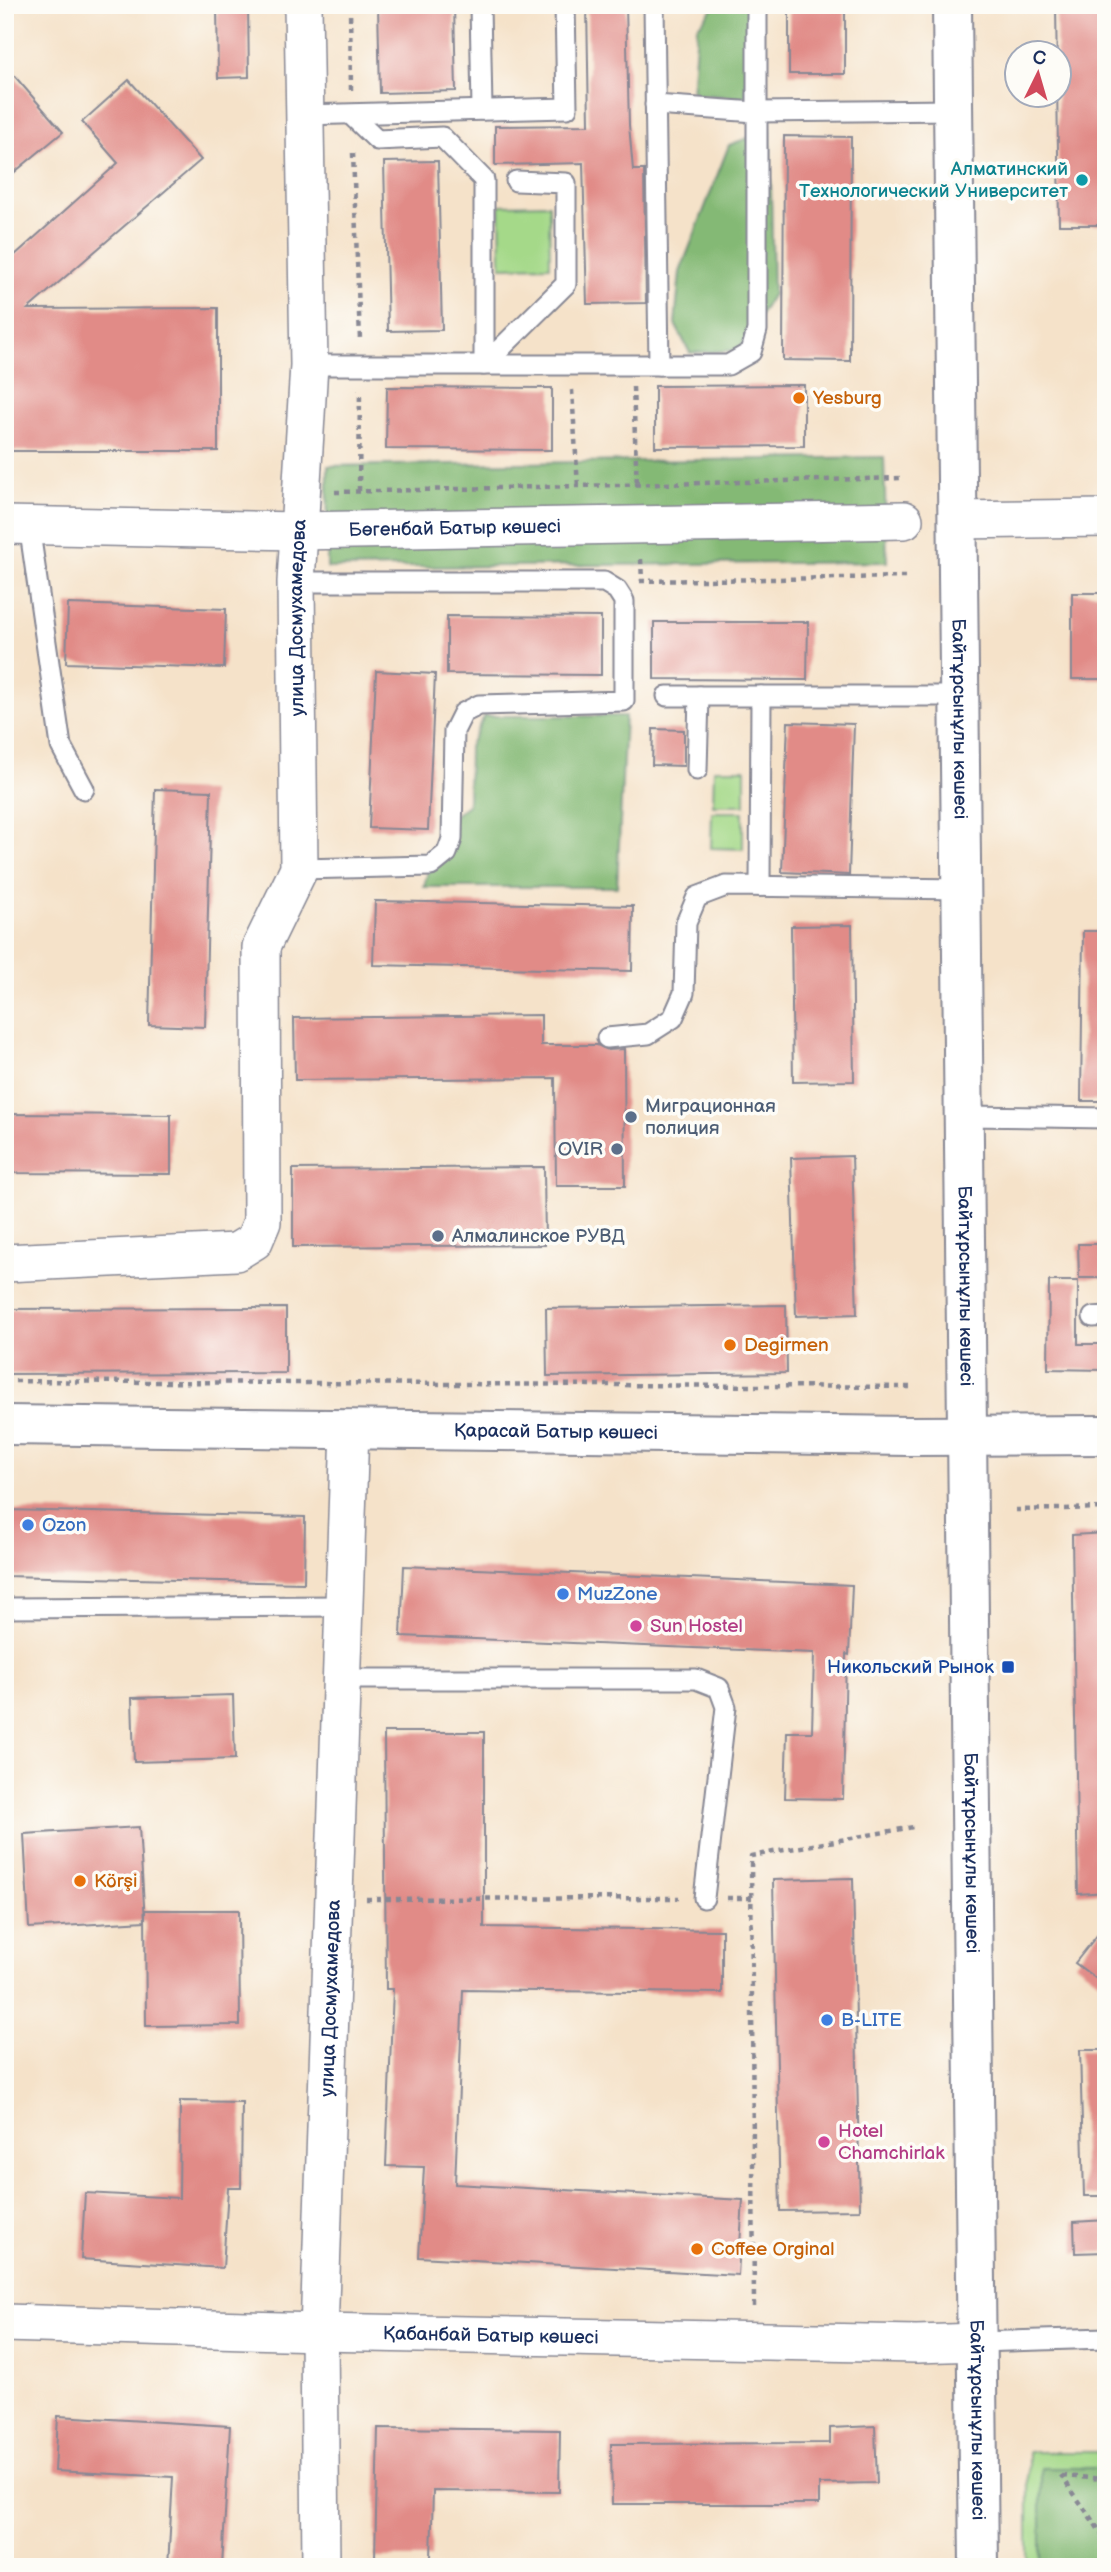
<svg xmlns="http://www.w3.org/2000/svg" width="1111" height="2572" font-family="'Balsamiq Sans',sans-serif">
<rect width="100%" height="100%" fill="#fdfcf7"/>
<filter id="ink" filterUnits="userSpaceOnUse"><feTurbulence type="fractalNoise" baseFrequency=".0143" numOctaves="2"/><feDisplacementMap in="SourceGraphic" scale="14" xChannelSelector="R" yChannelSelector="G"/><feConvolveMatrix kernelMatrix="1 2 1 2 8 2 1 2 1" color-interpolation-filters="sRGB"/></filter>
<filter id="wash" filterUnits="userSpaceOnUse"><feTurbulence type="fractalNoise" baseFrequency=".00686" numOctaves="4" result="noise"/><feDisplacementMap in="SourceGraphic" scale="28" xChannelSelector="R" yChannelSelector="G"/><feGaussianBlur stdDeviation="1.57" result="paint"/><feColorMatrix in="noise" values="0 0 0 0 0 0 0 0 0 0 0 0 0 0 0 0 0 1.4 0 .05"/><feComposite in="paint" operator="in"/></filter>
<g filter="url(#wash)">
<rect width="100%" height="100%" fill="#f5e2c9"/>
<g fill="#a5d989" stroke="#608474" stroke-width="2">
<polygon points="549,204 550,266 501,267 500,205"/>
<polygon points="714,769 745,769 745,805 713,805"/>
<polygon points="712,812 743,812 743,849 711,848"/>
<rect x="1028" y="2452" width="78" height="115"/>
</g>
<g fill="#84b975" stroke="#50746a" stroke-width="2">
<polygon points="715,5 748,5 746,98 692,94 697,28"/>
<polygon points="770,130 773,294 739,350 690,353 675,324 680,272 729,145"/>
<polygon points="884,457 887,562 327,568 328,466"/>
<polygon points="484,716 625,716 617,887 424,887 439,826 468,805 469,747"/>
<rect x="1041" y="2468" width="65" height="99"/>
</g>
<g id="blocks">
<g fill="#e18b87">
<polygon points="217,5 248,5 249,77 218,78"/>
<polygon points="378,5 454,5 456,91 380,93"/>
<polygon points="587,5 626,5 629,125 633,170 644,170 646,303 587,304 583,163 495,165 495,126 589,125"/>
<rect x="789" y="5" width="56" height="69"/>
<polygon points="1056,5 1106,5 1106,225 1059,225"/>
<polygon points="5,65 63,132 5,180"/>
<polygon points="129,80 201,160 28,309 218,308 218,451 5,451 5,264 118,163 82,122"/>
<polygon points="784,136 851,137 850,361 783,360"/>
<polygon points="438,161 442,330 388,331 384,162"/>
<polygon points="804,385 804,446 655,447 655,386"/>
<polygon points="387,387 552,388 552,450 386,449"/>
<rect x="1072" y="593" width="34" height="86"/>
<polygon points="68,604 226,609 224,668 66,663"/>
<polygon points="447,616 601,617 601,675 447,674"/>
<polygon points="654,622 808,622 807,680 654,679"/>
<polygon points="376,671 435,674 428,830 369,828"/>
<polygon points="788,722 854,724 849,875 782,872"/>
<polygon points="653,729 684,730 684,766 652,765"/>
<polygon points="155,789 211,791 205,1027 149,1025"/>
<polygon points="375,901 633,906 632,971 373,965"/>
<polygon points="852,925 854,1081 793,1082 791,926"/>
<polygon points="1083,931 1106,931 1106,1101 1081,1101"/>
<polygon points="541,1015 541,1045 597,1045 608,1050 624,1049 625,1186 556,1186 555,1078 295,1080 294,1018"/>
<polygon points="5,1114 171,1115 171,1174 5,1173"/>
<polygon points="852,1156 857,1314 796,1316 791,1158"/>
<polygon points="544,1167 545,1245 293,1247 293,1169"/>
<polygon points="1078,1244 1106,1244 1106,1278 1079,1278"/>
<polygon points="1049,1281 1078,1281 1078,1344 1106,1344 1106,1370 1048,1369"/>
<polygon points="786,1305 787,1373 547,1376 546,1308"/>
<polygon points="286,1308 286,1373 5,1374 5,1309"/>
<polygon points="5,1510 305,1517 304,1583 5,1576"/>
<polygon points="1106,1533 1106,1892 1078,1894 1072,1535"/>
<polygon points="404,1566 852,1585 849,1655 846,1654 843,1799 785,1798 787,1732 812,1732 814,1653 401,1636"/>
<polygon points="233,1695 235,1759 134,1762 132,1698"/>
<polygon points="384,1732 484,1732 484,1927 722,1930 722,1993 463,1990 455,2184 743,2200 738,2275 419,2257 424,2167 386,2166 393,1989 386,1989"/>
<polygon points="139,1827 145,1921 29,1928 24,1834"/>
<polygon points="853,1878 860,2210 780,2211 773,1880"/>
<polygon points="145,1910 239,1910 240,2025 146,2026"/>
<polygon points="1106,1924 1106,1986 1075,1963"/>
<polygon points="1080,2050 1106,2050 1106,2196 1084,2196"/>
<polygon points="180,2101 242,2102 241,2188 228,2188 223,2268 81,2259 85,2193 179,2198"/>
<polygon points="1106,2220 1106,2252 1075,2253 1074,2222"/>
<polygon points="58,2416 230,2426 222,2567 168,2567 173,2477 55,2471"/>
<polygon points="875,2426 877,2483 819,2484 819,2504 612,2504 611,2444 830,2443 830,2428"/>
<polygon points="378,2428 560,2430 559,2492 433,2491 431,2558 375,2558"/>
</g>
</g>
</g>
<g filter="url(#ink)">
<use href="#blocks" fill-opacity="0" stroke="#888894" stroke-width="2"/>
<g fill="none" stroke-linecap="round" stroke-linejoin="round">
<defs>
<g id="lane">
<polyline points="480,5 482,110"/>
<polyline points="654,5 659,365"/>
<polyline points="655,105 756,112 955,110"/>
<polyline points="304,115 567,108 565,5"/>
<polyline points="351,115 377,140 442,137 484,180 484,365 566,284 566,183 516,181"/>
<polyline points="309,365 728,365 751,352 757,330 757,5"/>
<polyline points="29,525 61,746 84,789"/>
<polyline points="296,582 604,582 617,590 624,601 624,701 479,705 463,713 454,731 452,839 447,853 431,866 299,869"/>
<polyline points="667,696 961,696"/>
<polyline points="697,770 699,696"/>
<polyline points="760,886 761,696"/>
<polyline points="607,1038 648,1034 673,1018 684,993 686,923 697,897 726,886 963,889"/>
<polyline points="965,1116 1106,1118"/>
<polyline points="1093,1317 1106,1316"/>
<polyline points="5,1608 344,1606"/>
<polyline points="341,1679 696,1679 719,1688 726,1707 704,1898"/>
<polyline points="977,2342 1106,2338"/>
</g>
<g id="street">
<polyline points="959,520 1106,518"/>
<path id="s1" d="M5 525 298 531 904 520"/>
<path id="s2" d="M5 1263 236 1252 254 1241 262 1222 261 947 299 869 296 582 309 365 303 5"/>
<path id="s3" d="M5 2323 319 2332 917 2344 977 2342"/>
<path id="s4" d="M321 2567 319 2332 350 1429"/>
</g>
<g id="secondary">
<path id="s5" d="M952 5 979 2567"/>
<path id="s6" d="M5 1425 910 1436 1106 1435"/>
</g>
</defs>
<use href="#lane" stroke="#888894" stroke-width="23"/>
<use href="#street" stroke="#888894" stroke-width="40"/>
<use href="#secondary" stroke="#888894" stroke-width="42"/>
<g stroke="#888894" stroke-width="4.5" stroke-dasharray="5 5" stroke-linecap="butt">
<polyline points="350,5 351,91"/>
<polyline points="353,153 360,340"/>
<polyline points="633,387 637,487"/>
<polyline points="572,390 578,487"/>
<polyline points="359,491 360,390"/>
<polyline points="335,492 904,478"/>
<polyline points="641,559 642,581"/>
<polyline points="640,581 905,577"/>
<polyline points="5,1381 910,1387"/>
<polyline points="1015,1510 1106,1508"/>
<polyline points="727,1898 752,1898"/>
<polyline points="366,1899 679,1898"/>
<polyline points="754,2307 751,1856 913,1827"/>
<polyline points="1061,2475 1106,2540"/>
<polyline points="1062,2476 1106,2479"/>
</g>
<use href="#lane" stroke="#fff" stroke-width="19"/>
<use href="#street" stroke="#fff" stroke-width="37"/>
<use href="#secondary" stroke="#fff" stroke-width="38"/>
</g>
</g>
<circle fill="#0f9aa8" stroke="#fdfcf7" stroke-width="2.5" cx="1082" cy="180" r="7"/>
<g fill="#e8710a" stroke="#fdfcf7" stroke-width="2.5">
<circle cx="799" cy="398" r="7"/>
<circle cx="730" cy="1345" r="7"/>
<circle cx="80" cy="1881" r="7"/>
<circle cx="697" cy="2249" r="7"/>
</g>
<g fill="#5c6f8a" stroke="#fdfcf7" stroke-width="2.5">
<circle cx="631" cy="1117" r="7"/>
<circle cx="617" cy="1149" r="7"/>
<circle cx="438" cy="1236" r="7"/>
</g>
<g fill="#3f7fe0" stroke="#fdfcf7" stroke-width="2.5">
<circle cx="28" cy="1525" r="7"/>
<circle cx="563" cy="1594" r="7"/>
<circle cx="827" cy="2020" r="7"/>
</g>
<g fill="#d1479c" stroke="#fdfcf7" stroke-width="2.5">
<circle cx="636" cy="1626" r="7"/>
<circle cx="824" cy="2142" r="7"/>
</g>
<rect fill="#1a4fb4" stroke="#fdfcf7" stroke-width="2.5" x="1001" y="1660" width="14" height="14" rx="3.5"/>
<g text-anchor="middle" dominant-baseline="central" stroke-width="7" stroke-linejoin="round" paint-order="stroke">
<g font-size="19" fill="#0d838f" stroke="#fdfcf7" text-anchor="end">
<text x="1068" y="169">Алматинский<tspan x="1068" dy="22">Технологический Университет</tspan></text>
</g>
<g font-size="19" fill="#c56008" stroke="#fdfcf7" text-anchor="start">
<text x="813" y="398">Yesburg</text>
<text x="744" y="1345">Degirmen</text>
<text x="94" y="1881">Körşi</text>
<text x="711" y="2249">Coffee Orginal</text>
</g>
<g font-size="19" fill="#1b2f5e" stroke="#fdfcf7">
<text stroke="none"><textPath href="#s1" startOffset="450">Бөгенбай Батыр көшесі</textPath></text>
<text stroke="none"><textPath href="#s2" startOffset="886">улица Досмухамедова</textPath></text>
<text stroke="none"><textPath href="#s5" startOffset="714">Байтұрсынұлы көшесі</textPath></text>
<text stroke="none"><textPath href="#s5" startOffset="1281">Байтұрсынұлы көшесі</textPath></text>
<text stroke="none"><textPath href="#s6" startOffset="551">Қарасай Батыр көшесі</textPath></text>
<text stroke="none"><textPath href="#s5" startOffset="1848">Байтұрсынұлы көшесі</textPath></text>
<text stroke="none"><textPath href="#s4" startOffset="569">улица Досмухамедова</textPath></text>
<text stroke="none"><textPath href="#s3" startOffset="486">Қабанбай Батыр көшесі</textPath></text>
<text stroke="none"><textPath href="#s5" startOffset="2415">Байтұрсынұлы көшесі</textPath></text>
</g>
<g font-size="19" fill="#4e5e75" stroke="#fdfcf7" text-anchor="start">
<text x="645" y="1106">Миграционная<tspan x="645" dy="22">полиция</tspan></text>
<text x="603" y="1149" text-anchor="end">OVIR</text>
<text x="452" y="1236">Алмалинское РУВД</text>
</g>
<g font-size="19" fill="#366cbe" stroke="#fdfcf7" text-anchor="start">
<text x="42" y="1525">Ozon</text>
<text x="577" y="1594">MuzZone</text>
<text x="841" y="2020">B-LITE</text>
</g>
<g font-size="19" fill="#b23c85" stroke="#fdfcf7" text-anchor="start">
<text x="650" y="1626">Sun Hostel</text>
<text x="838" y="2131">Hotel<tspan x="838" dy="22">Chamchirlak</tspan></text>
</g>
<g font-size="19" fill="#164399" stroke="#fdfcf7" text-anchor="end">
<text x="994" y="1667">Никольский Рынок</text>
</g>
</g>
<rect width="1111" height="2572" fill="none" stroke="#fdfcf7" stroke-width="28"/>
<g transform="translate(1038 74) rotate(5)"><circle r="33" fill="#fdfcf7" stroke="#a3aaba" stroke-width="2"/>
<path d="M0-5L12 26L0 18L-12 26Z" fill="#d1495b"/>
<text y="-10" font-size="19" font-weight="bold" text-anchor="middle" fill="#1b2f5e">С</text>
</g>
</svg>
